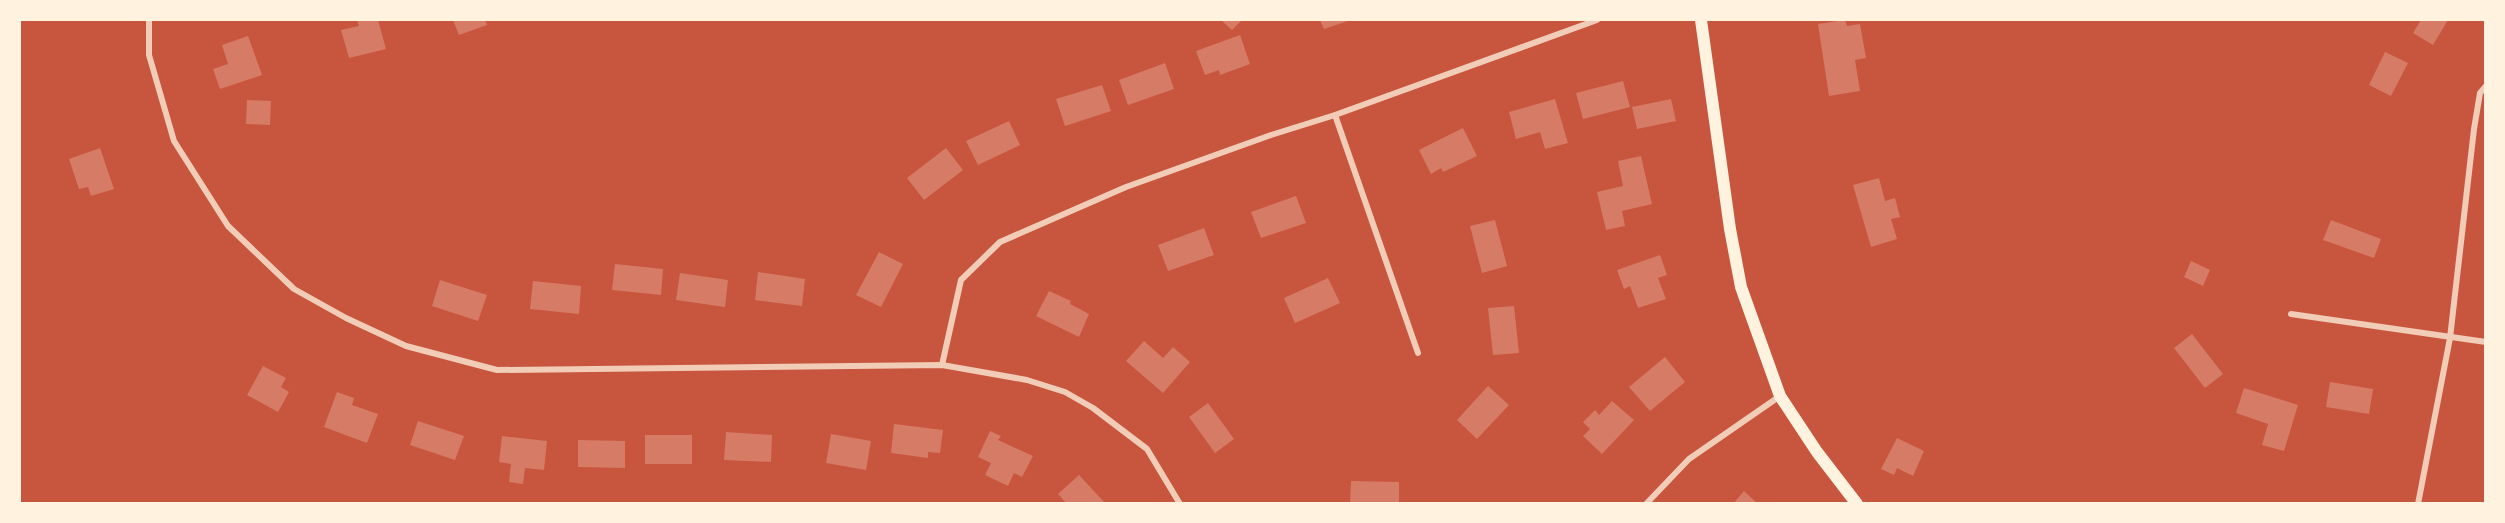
<svg xmlns="http://www.w3.org/2000/svg" width="2505" height="523" font-family="'Libre Baskerville',serif">
<rect width="100%" height="100%" fill="#c8553d"/>
<g fill="#d67c66">
<polygon points="357,20 378,20 386,49 349,58 341,30 359,26"/>
<polygon points="453,20 485,20 487,25 459,35"/>
<polygon points="1221,20 1242,20 1232,30"/>
<polygon points="1320,20 1351,20 1324,29"/>
<polygon points="1845,20 1847,26 1860,24 1866,58 1855,60 1860,91 1829,96 1818,24"/>
<polygon points="2421,20 2448,20 2433,45 2413,33"/>
<polygon points="1240,35 1250,64 1220,75 1219,70 1205,75 1196,51"/>
<polygon points="248,36 262,75 220,89 213,69 228,64 222,45"/>
<polygon points="2385,52 2408,63 2391,96 2369,85"/>
<polygon points="1165,63 1174,89 1128,105 1119,80"/>
<polygon points="1623,81 1630,107 1583,119 1576,93"/>
<polygon points="1102,85 1111,111 1065,126 1056,99"/>
<polygon points="1555,99 1568,143 1545,149 1540,132 1516,139 1509,112"/>
<polygon points="1671,99 1676,121 1637,129 1632,107"/>
<polygon points="247,100 271,101 270,125 246,124"/>
<polygon points="1009,121 1020,145 978,165 966,141"/>
<polygon points="1463,128 1477,156 1443,172 1441,168 1431,174 1419,150"/>
<polygon points="100,148 114,189 91,196 88,187 79,189 69,159"/>
<polygon points="946,148 963,170 924,200 907,178"/>
<polygon points="1641,156 1652,204 1622,211 1625,226 1606,230 1597,192 1623,186 1618,161"/>
<polygon points="1879,178 1885,201 1895,198 1900,217 1891,219 1897,239 1871,247 1853,185"/>
<polygon points="1296,196 1306,223 1261,238 1251,212"/>
<polygon points="1495,220 1507,266 1482,273 1470,226"/>
<polygon points="2331,220 2381,239 2374,258 2323,240"/>
<polygon points="1204,228 1214,255 1168,271 1158,245"/>
<polygon points="879,252 903,264 881,307 856,295"/>
<polygon points="1660,255 1667,275 1658,278 1666,299 1638,308 1630,286 1624,289 1617,270"/>
<polygon points="2191,261 2210,270 2203,286 2184,277"/>
<polygon points="615,264 663,269 661,295 612,290"/>
<polygon points="758,272 805,279 802,306 755,300"/>
<polygon points="680,273 728,280 725,307 676,300"/>
<polygon points="1328,278 1340,303 1295,323 1284,298"/>
<polygon points="440,280 487,295 478,321 432,306"/>
<polygon points="533,281 581,286 579,314 530,309"/>
<polygon points="1049,291 1071,301 1070,304 1089,314 1079,337 1036,316"/>
<polygon points="1514,306 1519,353 1493,355 1488,308"/>
<polygon points="2192,334 2223,374 2205,388 2174,348"/>
<polygon points="1144,341 1163,358 1173,347 1190,362 1163,393 1126,361"/>
<polygon points="1665,357 1685,382 1650,411 1629,387"/>
<polygon points="263,366 286,378 281,387 289,392 278,412 247,395"/>
<polygon points="2330,382 2373,389 2369,414 2326,407"/>
<polygon points="1488,386 1509,405 1477,439 1457,420"/>
<polygon points="2244,388 2298,405 2284,451 2262,445 2268,424 2236,413"/>
<polygon points="337,392 354,398 352,405 378,414 367,443 324,427"/>
<polygon points="1612,401 1634,420 1602,454 1583,436 1590,429 1583,422 1595,410 1599,415"/>
<polygon points="1208,403 1234,439 1215,453 1189,417"/>
<polygon points="418,421 464,436 455,460 410,445"/>
<polygon points="894,424 943,430 940,453 928,452 928,458 891,453"/>
<polygon points="990,431 1001,436 998,440 1033,456 1022,477 1014,473 1008,486 985,475 991,463 978,457"/>
<polygon points="726,432 772,435 771,462 724,460"/>
<polygon points="831,434 871,441 866,470 826,463"/>
<rect x="645" y="435" width="47" height="29"/>
<polygon points="502,436 547,441 544,470 525,468 523,484 509,482 511,464 499,462"/>
<polygon points="1897,438 1924,451 1913,476 1897,468 1894,475 1881,469"/>
<polygon points="578,440 625,441 625,468 578,467"/>
<polygon points="1079,475 1106,504 1067,504 1058,494"/>
<polygon points="1351,481 1399,482 1399,504 1350,504"/>
<polygon points="1744,491 1758,504 1733,504"/>
</g>
<g fill="none" stroke-linecap="round" stroke-linejoin="round">
<g stroke="#f1ccb7" stroke-width="6">
<polyline points="149,20 149,55 174,141 228,226 294,289 346,318 406,346 497,370 942,365 1027,380 1065,392 1093,408 1147,449 1180,504"/>
<polyline points="1335,115 1418,353"/>
<polyline points="2291,314 2486,342"/>
<polyline points="942,365 961,280 1000,242 1126,187 1271,135 1335,115 1597,20"/>
<polyline points="1646,504 1689,459 1780,396"/>
<polyline points="2418,504 2450,338 2474,129 2480,93 2486,86"/>
</g>
<polyline stroke="#fff3e0" stroke-width="12" points="1701,20 1730,229 1741,287 1780,396 1817,452 1857,504"/>
</g>
<rect width="2505" height="523" fill="none" stroke="#fff3e0" stroke-width="42"/>
</svg>
